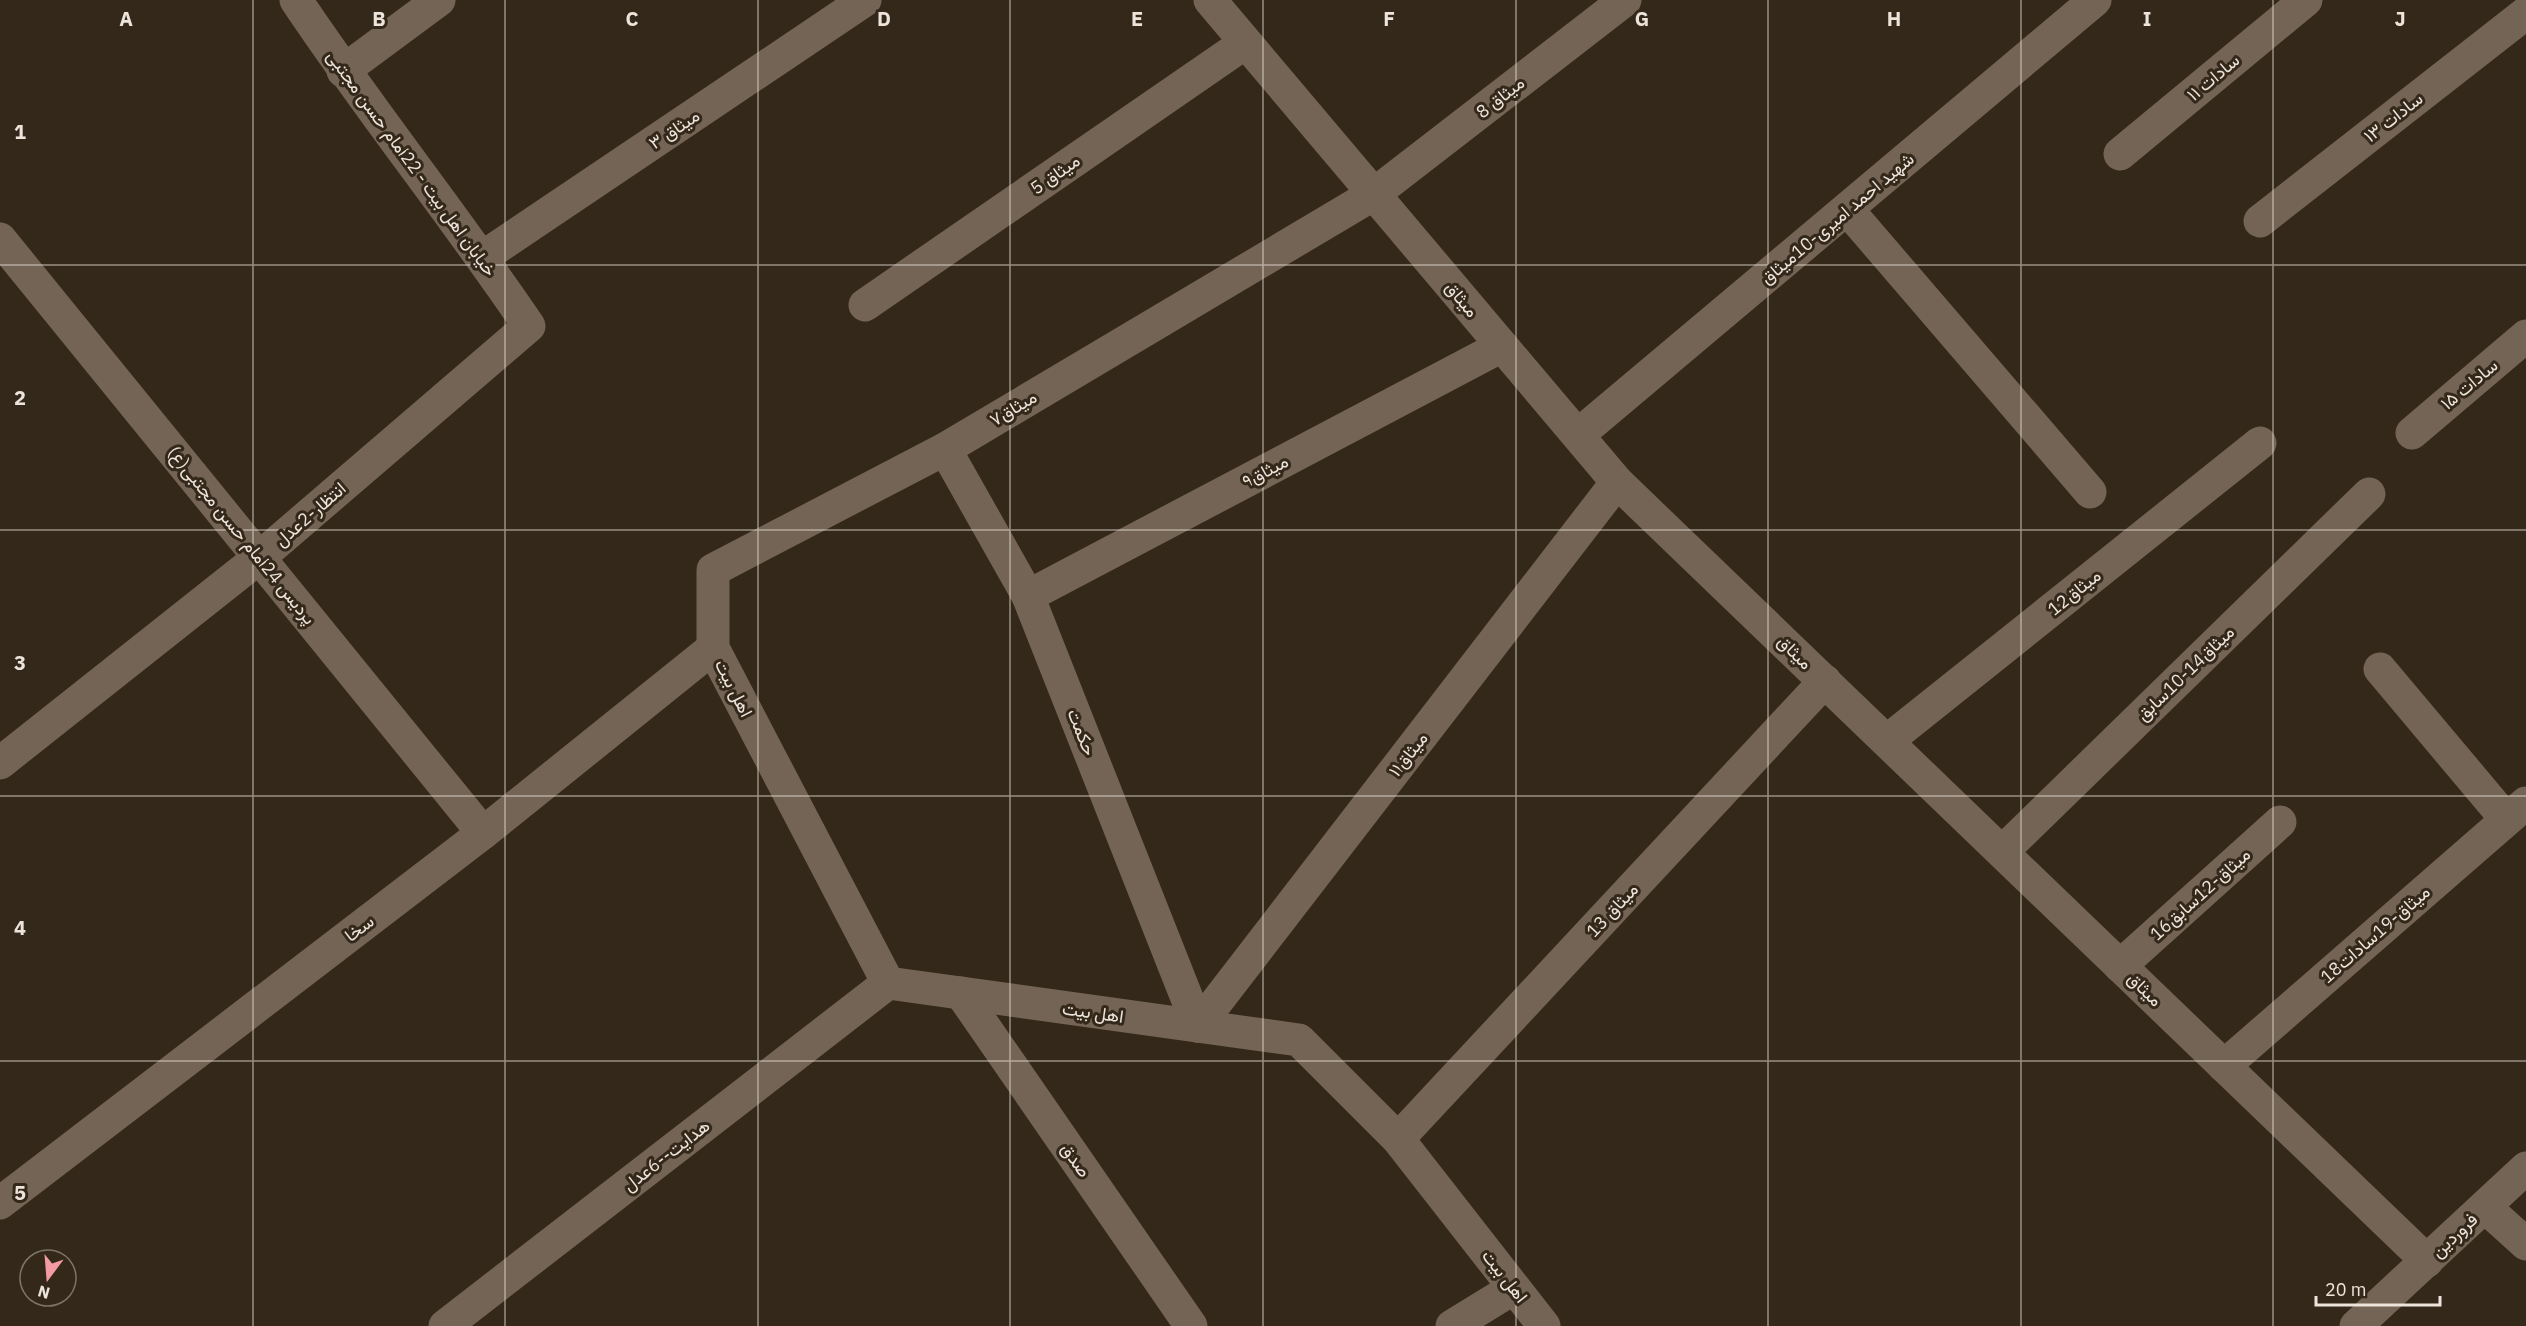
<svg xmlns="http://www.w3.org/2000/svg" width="2526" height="1326" font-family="'IBM Plex Sans',Vazirmatn,sans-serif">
<rect width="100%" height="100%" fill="#34281a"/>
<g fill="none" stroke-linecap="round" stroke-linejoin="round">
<g stroke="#736455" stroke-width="33">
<polyline points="1210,0 1617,482 2427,1261"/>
<polyline points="343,71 439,0"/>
<polyline points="2120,154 2306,0"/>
<polyline points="1847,209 2090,492"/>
<polyline points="2260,221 2526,13"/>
<polyline points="0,239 483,833"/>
<polyline points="483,257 865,0"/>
<polyline points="865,305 1245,43"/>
<polyline points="2412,433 2526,336"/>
<polyline points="1578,435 2095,0"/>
<polyline points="945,449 1028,596 1198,1026"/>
<polyline points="1028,596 1502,346"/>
<polyline points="2380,669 2506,819"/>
<polyline points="1887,741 2260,443"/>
<path d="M0 763 260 557 529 326C454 215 370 111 296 0"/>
<polyline points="2002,852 2369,494"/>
<polyline points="2120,966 2280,822"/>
<polyline points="961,993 1191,1326"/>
<polyline points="1198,1026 1617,482"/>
<polyline points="2224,1066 2526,803"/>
<polyline points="1398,1139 1825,681"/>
<polyline points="0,1203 483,833 713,648"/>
<polyline points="2485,1207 2526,1244"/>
<polyline points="445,1326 888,983"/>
<polyline points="1452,1326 1514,1288"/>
<polyline points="1544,1326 1398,1139 1299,1040 888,983 713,648 713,570 945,449 1374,194 1625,0"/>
<polyline points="2356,1326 2526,1168"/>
</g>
</g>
<path fill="none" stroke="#ede4db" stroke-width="1.5" stroke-opacity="0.55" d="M253 0V1326M505 0V1326M758 0V1326M1010 0V1326M1263 0V1326M1516 0V1326M1768 0V1326M2021 0V1326M2273 0V1326M0 265H2526M0 530H2526M0 796H2526M0 1061H2526"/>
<g text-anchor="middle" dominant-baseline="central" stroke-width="6" stroke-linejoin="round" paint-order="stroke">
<g font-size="18" fill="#ede4db" stroke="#34281a">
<text transform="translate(2213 77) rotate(-40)">سادات ۱۱</text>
<text transform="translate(1500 97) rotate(-38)">میثاق 8</text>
<text transform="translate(2393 117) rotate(-38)">سادات ۱۳</text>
<text transform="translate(674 129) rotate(-34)">میثاق ۳</text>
<text transform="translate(412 163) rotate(54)">خیابان اهل بیت - 22امام حسن مجتبی</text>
<text transform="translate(1055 174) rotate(-35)">میثاق 5</text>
<text transform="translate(1837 218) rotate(-40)">شهید احمد امیری-10میثاق</text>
<text transform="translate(1462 299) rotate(50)">میثاق</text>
<text transform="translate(2469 384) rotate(-40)">سادات ۱۵</text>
<text transform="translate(1013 408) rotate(-31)">میثاق۷</text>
<text transform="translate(1265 471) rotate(-28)">میثاق۹</text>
<text transform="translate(310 514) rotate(-41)">انتظار-2عدل</text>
<text transform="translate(242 535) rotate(51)">پردیس 24امام حسن مجتبی(ع)</text>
<text transform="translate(2074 592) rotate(-39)">12میثاق</text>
<text transform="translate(1795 652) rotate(44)">میثاق</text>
<text transform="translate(2185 673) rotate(-44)">میثاق14-10سابق</text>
<text transform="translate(734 688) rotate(63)">اهل بیت</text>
<text transform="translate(1082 732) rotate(68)">حکمت</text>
<text transform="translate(1408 754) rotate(-52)">میثاق۱۱</text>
<text transform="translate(2200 894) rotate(-42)">16میثاق-12سابق</text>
<text transform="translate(1612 910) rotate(-47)">میثاق 13</text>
<text transform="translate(359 928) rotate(-37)">سخا</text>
<text transform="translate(2375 934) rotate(-41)">18میثاق-19سادات</text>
<text transform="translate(2145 989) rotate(44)">میثاق</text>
<text transform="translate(1093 1012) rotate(8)">اهل بیت</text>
<text transform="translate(666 1155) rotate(-38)">هدایت--6عدل</text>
<text transform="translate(1076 1160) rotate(55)">صدق</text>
<text transform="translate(2454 1235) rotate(-43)">فروردین</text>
<text transform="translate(1505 1276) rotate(52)">اهل بیت</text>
</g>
</g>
<g font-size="20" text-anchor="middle" font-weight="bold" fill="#ede4db" stroke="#34281a" stroke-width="6" stroke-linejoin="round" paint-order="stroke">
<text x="126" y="26">A</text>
<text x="379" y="26">B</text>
<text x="632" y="26">C</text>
<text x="884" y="26">D</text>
<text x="1137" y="26">E</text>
<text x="1389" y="26">F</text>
<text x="1642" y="26">G</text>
<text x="1894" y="26">H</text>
<text x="2147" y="26">I</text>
<text x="2400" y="26">J</text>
<text x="20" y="139">1</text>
<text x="20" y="405">2</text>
<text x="20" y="670">3</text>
<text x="20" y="935">4</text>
<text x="20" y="1200">5</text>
</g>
<g transform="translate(48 1278) rotate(196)"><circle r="28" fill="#34281a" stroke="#7e7367" stroke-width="1.5"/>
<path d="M0-4.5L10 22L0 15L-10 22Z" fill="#f49aa5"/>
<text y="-9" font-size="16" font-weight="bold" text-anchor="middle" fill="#ede4db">N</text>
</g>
<path d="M2316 1296v9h124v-9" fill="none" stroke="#ede4db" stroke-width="3"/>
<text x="2325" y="1296" font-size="18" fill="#ede4db" stroke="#34281a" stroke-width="4.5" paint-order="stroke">20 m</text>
</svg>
